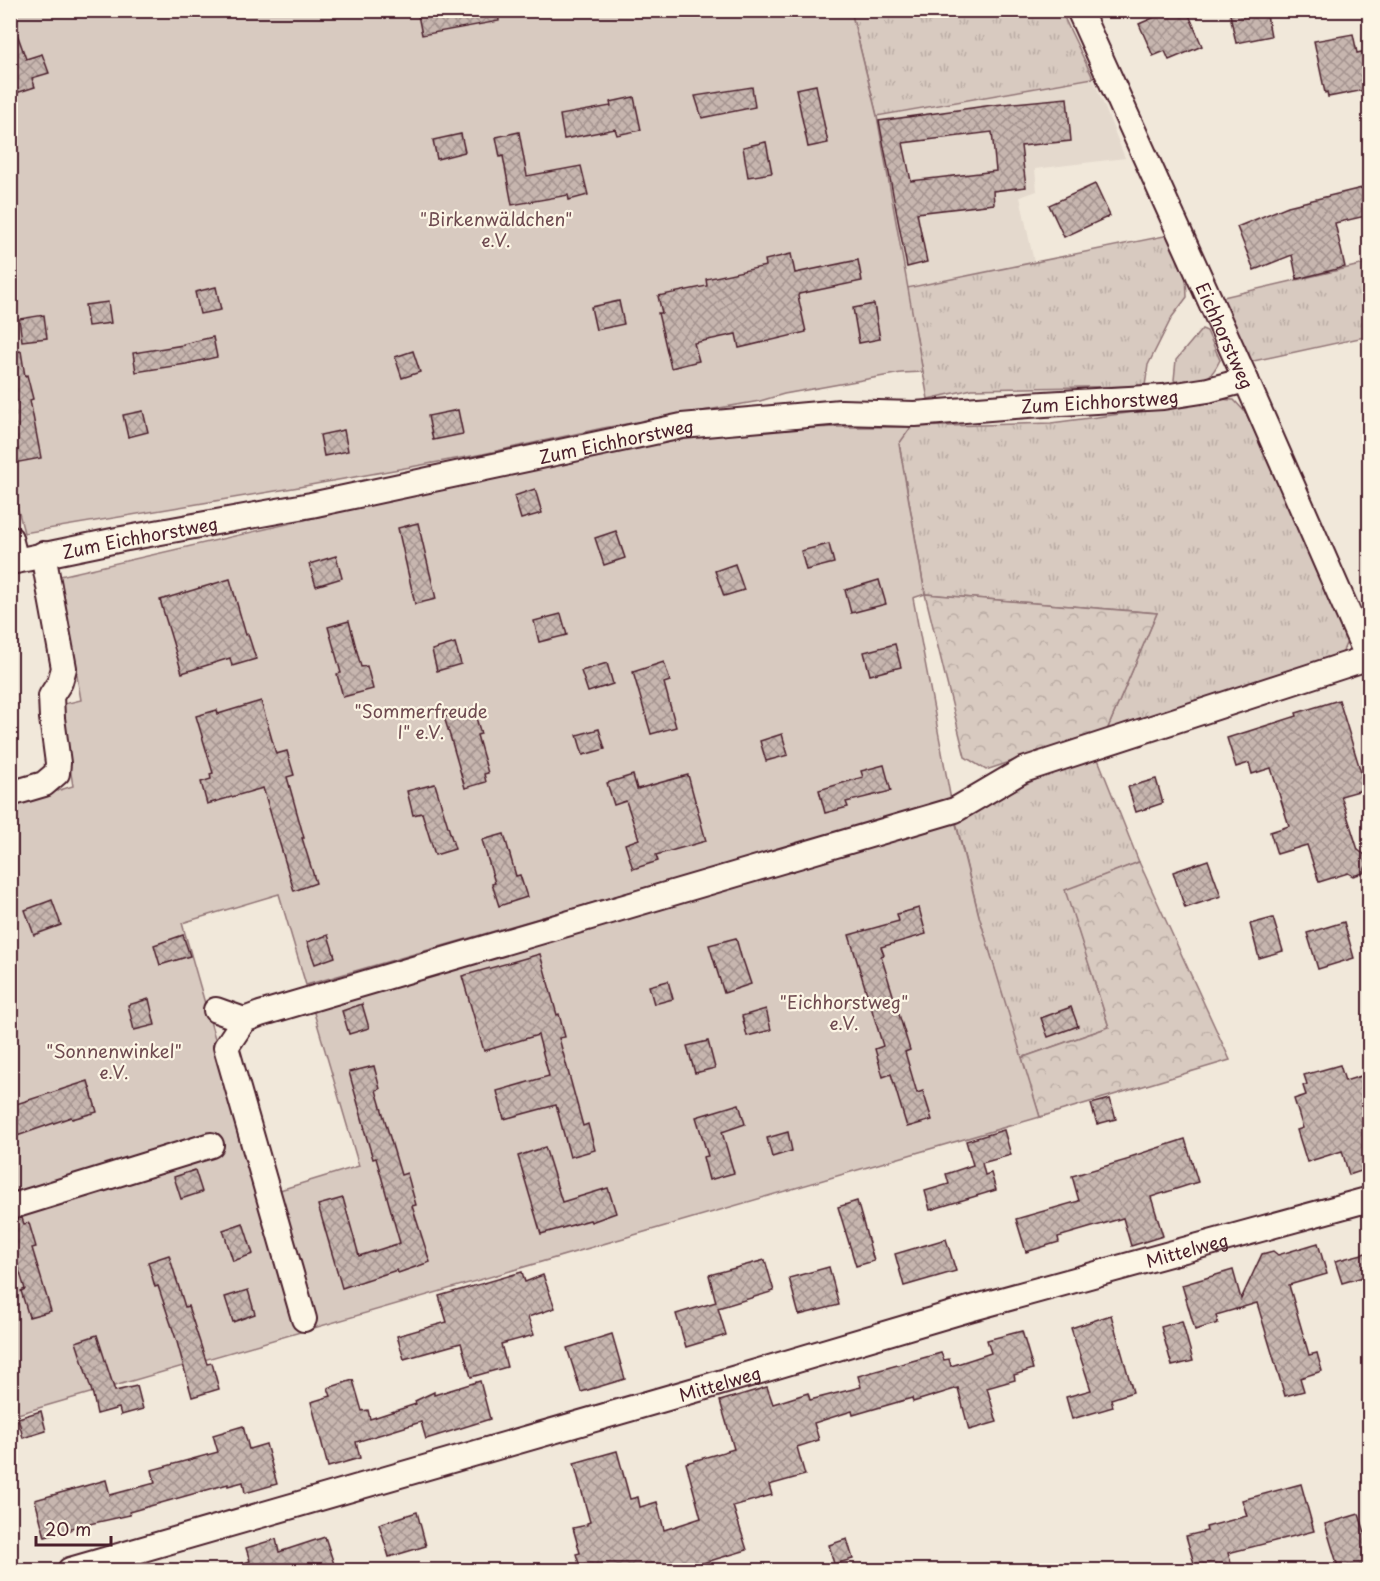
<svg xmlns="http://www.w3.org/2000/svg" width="1380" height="1581" font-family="'Playpen Sans',sans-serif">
<defs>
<pattern id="grass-tufts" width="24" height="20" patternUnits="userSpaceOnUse" patternTransform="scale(1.5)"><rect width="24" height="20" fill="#d8cac0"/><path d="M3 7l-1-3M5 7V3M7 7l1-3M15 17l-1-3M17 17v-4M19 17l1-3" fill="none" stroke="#bbada5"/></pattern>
<pattern id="forest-crowns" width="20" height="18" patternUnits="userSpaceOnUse" patternTransform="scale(1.5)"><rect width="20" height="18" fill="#d8cac0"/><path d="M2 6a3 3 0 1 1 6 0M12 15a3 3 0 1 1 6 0" fill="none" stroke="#bbada5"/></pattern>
<pattern id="building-cross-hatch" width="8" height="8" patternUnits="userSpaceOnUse" patternTransform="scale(1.5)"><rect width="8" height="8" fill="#c7b6af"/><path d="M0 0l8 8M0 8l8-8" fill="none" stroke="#a4938f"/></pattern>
</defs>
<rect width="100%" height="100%" fill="#f1e8da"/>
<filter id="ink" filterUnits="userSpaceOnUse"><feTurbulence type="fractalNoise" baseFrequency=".0167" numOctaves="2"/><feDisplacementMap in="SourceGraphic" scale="12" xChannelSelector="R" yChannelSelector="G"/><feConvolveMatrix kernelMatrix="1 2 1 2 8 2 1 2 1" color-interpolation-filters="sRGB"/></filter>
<g filter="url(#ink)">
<polygon fill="#e4d9cd" points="1093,78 1125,158 1035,169 1037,191 1020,197 1034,262 907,288 877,116"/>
<g fill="url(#grass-tufts)" stroke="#917476" stroke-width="1.5">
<polygon points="851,11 1061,11 1093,78 877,116"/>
<polygon points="1169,235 1186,275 1187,297 1172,317 1148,365 1145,386 972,389 928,399 907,288"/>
<polygon points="1369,263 1369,336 1249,362 1219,298"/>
<path d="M1202 329 1207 331 1220 360C1209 383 1202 381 1179 384L1174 380 1176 360Z"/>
<polygon points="1217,399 1234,400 1246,413 1349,636 1341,656 1107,730 1157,613 925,594 899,443 911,427 1051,423 1182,406"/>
<polygon points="1096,754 1139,862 1066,891 1109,1027 1021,1058 979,916 955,818 1014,789"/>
</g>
<g fill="url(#forest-crowns)" stroke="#917476" stroke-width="1.5">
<polygon points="925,594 1157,613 1107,730 986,770 965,757"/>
<polygon points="1139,862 1230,1060 1040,1117 1021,1058 1109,1027 1065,890"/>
</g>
<g fill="#d8cac0" stroke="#917476" stroke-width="1.5">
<polygon points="10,11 851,11 877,116 923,372 901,373 784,394 760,401 603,428 483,454 299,487 24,533 10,477"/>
<polygon points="838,427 911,427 899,444 925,594 913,598 951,800 306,985 279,894 182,923 260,1196 359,1166 312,1006 954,816 979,916 1040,1117 11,1416 11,805 73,786 60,705 81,700 60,576 658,439 752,430"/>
</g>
<g fill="url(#building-cross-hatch)" stroke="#4a1f2b" stroke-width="1.5" fill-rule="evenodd">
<polygon points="417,10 498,10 499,21 422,35"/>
<polygon points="1171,10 1187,10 1202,46 1169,60 1165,51 1153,56 1139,24"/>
<polygon points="1229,10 1266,10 1271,36 1236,43"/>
<polygon points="14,25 26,59 42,54 49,73 32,78 35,87 10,95 10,26"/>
<polygon points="1353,34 1357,53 1370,50 1370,89 1328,97 1327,92 1325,93 1314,41"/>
<polygon points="816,85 828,143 808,147 796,89"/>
<polygon points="752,87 755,107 702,118 695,96"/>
<polygon points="634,97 641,130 617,135 615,129 564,139 560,115 611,106 610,102"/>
<path d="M1067 98 1071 141 1021 146 1026 187 993 191 994 204 917 213 927 262 907 267 879 121 993 105ZM992 132 996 171 911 181 903 143Z"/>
<polygon points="519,132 527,176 581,166 588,195 569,200 568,195 512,205 503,156 500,157 496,137"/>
<polygon points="461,134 465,152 437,159 433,140"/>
<polygon points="766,142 772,173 748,177 743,147"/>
<polygon points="1095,184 1110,216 1064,237 1049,205"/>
<polygon points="1370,186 1370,215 1335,223 1345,267 1297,279 1292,255 1254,270 1237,227 1288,206"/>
<polygon points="791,254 795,273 858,260 862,281 799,294 798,296 806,332 739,348 736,334 694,343 699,361 671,368 658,313 662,313 658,296 707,286 706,279 766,266 765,260"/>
<polygon points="216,287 221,310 200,314 195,292"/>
<polygon points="619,301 624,324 596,330 591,307"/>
<polygon points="108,302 111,323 88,326 85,305"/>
<polygon points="874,304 880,339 859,343 853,308"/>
<polygon points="44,315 47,338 22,341 19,319"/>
<polygon points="213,337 217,357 186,364 136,372 133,353 183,345 183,344"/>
<polygon points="21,351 25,376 27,375 33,399 30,400 41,458 14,463 10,441 10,352"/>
<polygon points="413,351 420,372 402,378 395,357"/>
<polygon points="458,410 463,434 433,440 428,416"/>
<polygon points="143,411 148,432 128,437 123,415"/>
<polygon points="344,430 348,451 324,456 320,435"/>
<polygon points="535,489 542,513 521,519 514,496"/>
<polygon points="418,523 436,599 415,604 398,528"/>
<polygon points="616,531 625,558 604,565 595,538"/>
<polygon points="829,544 834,563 806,570 801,551"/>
<polygon points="336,556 342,578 316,586 309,564"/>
<polygon points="735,564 744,590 724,596 715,571"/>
<polygon points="230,579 246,635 248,634 256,659 232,666 230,658 182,673 160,600"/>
<polygon points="879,580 886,604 851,613 845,590"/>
<polygon points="561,614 567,635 539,642 534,621"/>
<polygon points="349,621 361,667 367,666 373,689 343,697 337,674 341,673 328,627"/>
<polygon points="455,643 461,664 437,671 432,650"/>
<polygon points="895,644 901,667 870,675 864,652"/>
<polygon points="664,662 670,681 664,683 676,727 651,734 633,672"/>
<polygon points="607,663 613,684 588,692 581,671"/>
<polygon points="1339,700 1366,789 1341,796 1358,850 1365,855 1367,865 1363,873 1353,876 1348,873 1319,882 1307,845 1277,854 1270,832 1289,826 1271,768 1252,774 1249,763 1236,767 1227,738 1297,716 1296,713"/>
<polygon points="261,701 276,754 287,751 294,775 287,777 304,838 302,838 316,883 294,891 263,788 207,804 201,782 211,779 210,774 213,773 196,716 217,710 218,714"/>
<polygon points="473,708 481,734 477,735 488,773 484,774 486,782 465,788 451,739 444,717"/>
<polygon points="599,729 605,749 583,755 577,735"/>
<polygon points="782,734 788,755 766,761 760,741"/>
<polygon points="884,765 891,791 846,802 848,807 825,813 819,790 863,777 861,771"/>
<polygon points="633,775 637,789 688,775 706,841 656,855 658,861 633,869 625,844 639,839 626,801 614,805 607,783"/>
<polygon points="1156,779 1163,803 1136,812 1128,787"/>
<polygon points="435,784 455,849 435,855 422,813 413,815 407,791"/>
<polygon points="504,834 516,876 520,875 527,897 499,906 492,884 495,883 482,840"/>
<polygon points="1208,860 1221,896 1185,908 1173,872"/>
<polygon points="52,900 61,925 34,935 25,910"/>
<polygon points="919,908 926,934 881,947 884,955 881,956 910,1050 905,1052 917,1093 923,1091 932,1120 907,1127 891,1074 883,1077 875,1049 883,1046 849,935 899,921 897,914"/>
<polygon points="1273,918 1283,951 1259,958 1250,924"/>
<polygon points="1344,922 1354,958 1318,969 1307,933"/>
<polygon points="183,935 190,956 160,965 154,945"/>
<polygon points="328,935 335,957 315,964 307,942"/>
<polygon points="736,938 742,960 743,960 751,984 724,993 709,945"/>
<polygon points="540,954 557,1015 559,1014 565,1037 559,1038 583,1126 588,1124 595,1150 570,1157 556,1105 504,1119 497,1091 549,1076 538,1035 484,1051 462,976"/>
<polygon points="668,981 673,999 654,1004 649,986"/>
<polygon points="149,999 155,1025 134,1030 128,1005"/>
<polygon points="362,1004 369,1028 349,1034 342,1011"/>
<polygon points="1071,1007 1078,1026 1048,1037 1041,1018"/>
<polygon points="766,1009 771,1030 747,1036 742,1016"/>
<polygon points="708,1041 715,1068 695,1073 687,1046"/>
<polygon points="1340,1065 1345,1081 1361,1076 1370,1103 1370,1168 1349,1175 1342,1151 1307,1162 1297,1130 1303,1128 1294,1099 1306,1095 1303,1086 1307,1084 1304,1075"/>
<polygon points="374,1066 380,1089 376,1090 401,1175 407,1173 416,1205 412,1206 430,1262 398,1273 397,1270 342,1288 318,1205 343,1198 359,1256 400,1243 376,1158 373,1159 364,1129 365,1129 349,1072"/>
<polygon points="88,1081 97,1112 72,1119 71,1117 17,1136 10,1117 10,1106"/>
<polygon points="1110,1099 1116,1119 1097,1124 1091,1104"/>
<polygon points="739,1104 745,1124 722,1132 734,1173 709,1180 703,1157 708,1156 696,1117"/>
<polygon points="1004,1130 1011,1155 982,1163 985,1175 991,1173 996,1190 930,1210 925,1191 949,1184 946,1174 973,1165 966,1141"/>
<polygon points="788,1132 792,1151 772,1157 767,1138"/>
<polygon points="1185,1139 1198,1182 1151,1197 1163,1236 1131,1246 1123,1218 1058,1237 1059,1242 1026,1252 1016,1219 1079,1201 1072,1176 1130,1159 1130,1157"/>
<polygon points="545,1147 562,1202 608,1188 616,1213 591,1222 590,1220 541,1234 518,1156"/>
<polygon points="195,1170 202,1192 181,1199 174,1177"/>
<polygon points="857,1201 874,1261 856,1266 838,1207"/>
<polygon points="22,1218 24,1224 29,1223 36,1247 32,1248 51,1311 29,1317 21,1291 25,1289 14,1254 10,1255 10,1221"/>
<polygon points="243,1223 253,1254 233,1261 223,1230"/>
<polygon points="946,1239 956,1271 904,1286 895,1254"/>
<polygon points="1318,1243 1327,1274 1289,1285 1309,1355 1317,1353 1322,1371 1300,1378 1304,1391 1285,1396 1257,1303 1216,1315 1218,1323 1195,1330 1182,1285 1233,1270 1241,1299 1262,1254 1273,1251 1278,1255"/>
<polygon points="1370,1252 1370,1275 1342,1283 1335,1261"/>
<polygon points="169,1255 185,1307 188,1306 207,1364 212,1363 219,1389 192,1397 177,1342 158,1286 155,1287 148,1262"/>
<polygon points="765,1260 774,1291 718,1308 726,1335 686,1347 676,1314 716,1302 709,1275"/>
<polygon points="829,1267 839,1305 799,1315 789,1278"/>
<polygon points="522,1272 525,1282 543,1275 555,1308 528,1317 534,1335 501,1344 507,1367 471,1377 461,1343 404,1359 397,1336 447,1322 439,1296"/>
<polygon points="248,1290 255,1314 233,1322 225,1297"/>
<polygon points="1111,1315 1133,1392 1111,1399 1113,1407 1072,1419 1066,1397 1091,1390 1071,1328"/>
<polygon points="1182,1321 1193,1361 1172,1366 1161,1327"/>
<polygon points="1022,1331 1033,1369 1014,1375 1015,1380 987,1388 997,1422 969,1430 958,1388 913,1402 912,1398 853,1415 852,1411 814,1423 819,1440 797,1447 805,1475 769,1485 772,1495 733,1506 747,1550 679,1570 581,1570 576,1554 580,1553 573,1528 587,1525 587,1523 590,1522 574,1463 617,1451 630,1499 638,1497 640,1507 657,1502 664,1530 701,1518 686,1463 734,1449 720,1401 767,1387 773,1404 808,1393 810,1400 861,1387 858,1376 941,1353 944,1360 949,1359 951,1366 991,1353 987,1340"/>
<polygon points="612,1334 625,1379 581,1392 567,1348"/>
<polygon points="97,1335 115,1391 137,1386 143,1409 121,1415 119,1408 97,1414 93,1395 76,1342"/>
<polygon points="353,1380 362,1411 368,1410 370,1419 416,1404 415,1401 434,1392 434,1395 480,1381 490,1419 426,1439 421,1422 356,1442 360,1458 328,1467 311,1402 331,1396 328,1388"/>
<polygon points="41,1411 46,1431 23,1438 18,1418"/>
<polygon points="243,1426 249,1449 266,1444 277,1484 245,1493 243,1482 228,1486 228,1484 129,1512 130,1515 71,1528 71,1530 45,1537 35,1500 106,1480 110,1495 155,1483 152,1470 218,1452 213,1435"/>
<polygon points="1301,1484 1314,1531 1228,1553 1233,1570 1196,1570 1186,1536 1207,1531 1206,1527 1247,1516 1242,1500"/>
<polygon points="417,1512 426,1546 389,1557 379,1524"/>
<polygon points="1359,1514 1370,1548 1370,1570 1339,1570 1325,1524"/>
<polygon points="325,1537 336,1570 235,1570 234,1566 250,1561 246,1548 276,1539 279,1552"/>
<polygon points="847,1539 853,1559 834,1564 829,1545"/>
</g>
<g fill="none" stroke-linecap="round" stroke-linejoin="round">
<defs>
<g id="minor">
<path id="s1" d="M1079 10 1246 380 1370 663"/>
<path id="s2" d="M10 538 16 561 122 539 311 505 682 426 841 412 915 414 1028 405 1163 397 1208 390 1246 380"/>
<polyline points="10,794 44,784 57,773 58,763 52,718 51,696 60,682 64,668 43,554"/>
<polyline points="216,1010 244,1020"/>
<polyline points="10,1207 211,1145"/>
<polyline points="304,1319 226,1047 244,1020 260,1014 955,810 1023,770 1367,658"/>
<path id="s3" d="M70 1570 709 1386 969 1309 1370 1199"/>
</g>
</defs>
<use href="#minor" stroke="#4a1f2b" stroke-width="28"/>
<use href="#minor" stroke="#fcf5e5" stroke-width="24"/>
</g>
</g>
<g text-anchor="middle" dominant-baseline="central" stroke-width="4.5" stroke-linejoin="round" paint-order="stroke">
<g font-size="18" fill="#6e4a50" stroke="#fcf5e5">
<text x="496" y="218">"Birkenwäldchen"<tspan x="496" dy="21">e.V.</tspan></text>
<text x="421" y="710">"Sommerfreude<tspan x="421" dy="21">I" e.V.</tspan></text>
<text x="844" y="1001">"Eichhorstweg"<tspan x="844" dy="21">e.V.</tspan></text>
<text x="114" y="1050">"Sonnenwinkel"<tspan x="114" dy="21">e.V.</tspan></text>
</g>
<g font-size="18" fill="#4a1f2b" stroke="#fcf5e5">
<text stroke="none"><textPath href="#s1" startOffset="357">Eichhorstweg</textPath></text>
<text stroke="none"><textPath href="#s2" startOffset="1122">Zum Eichhorstweg</textPath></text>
<text stroke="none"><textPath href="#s2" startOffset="636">Zum Eichhorstweg</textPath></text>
<text stroke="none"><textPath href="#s2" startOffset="150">Zum Eichhorstweg</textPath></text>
<text stroke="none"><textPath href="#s3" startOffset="1162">Mittelweg</textPath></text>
<text stroke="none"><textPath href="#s3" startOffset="676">Mittelweg</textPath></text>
</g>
</g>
<rect width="1380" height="1581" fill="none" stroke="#fcf5e5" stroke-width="36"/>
<rect x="18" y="18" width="1344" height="1545" fill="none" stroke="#4a1f2b" stroke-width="2" filter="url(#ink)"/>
<path d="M36 1536v9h75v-9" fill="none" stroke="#4a1f2b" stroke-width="3"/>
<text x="45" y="1536" font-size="18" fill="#4a1f2b" stroke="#fcf5e5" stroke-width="4.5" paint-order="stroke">20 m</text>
</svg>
